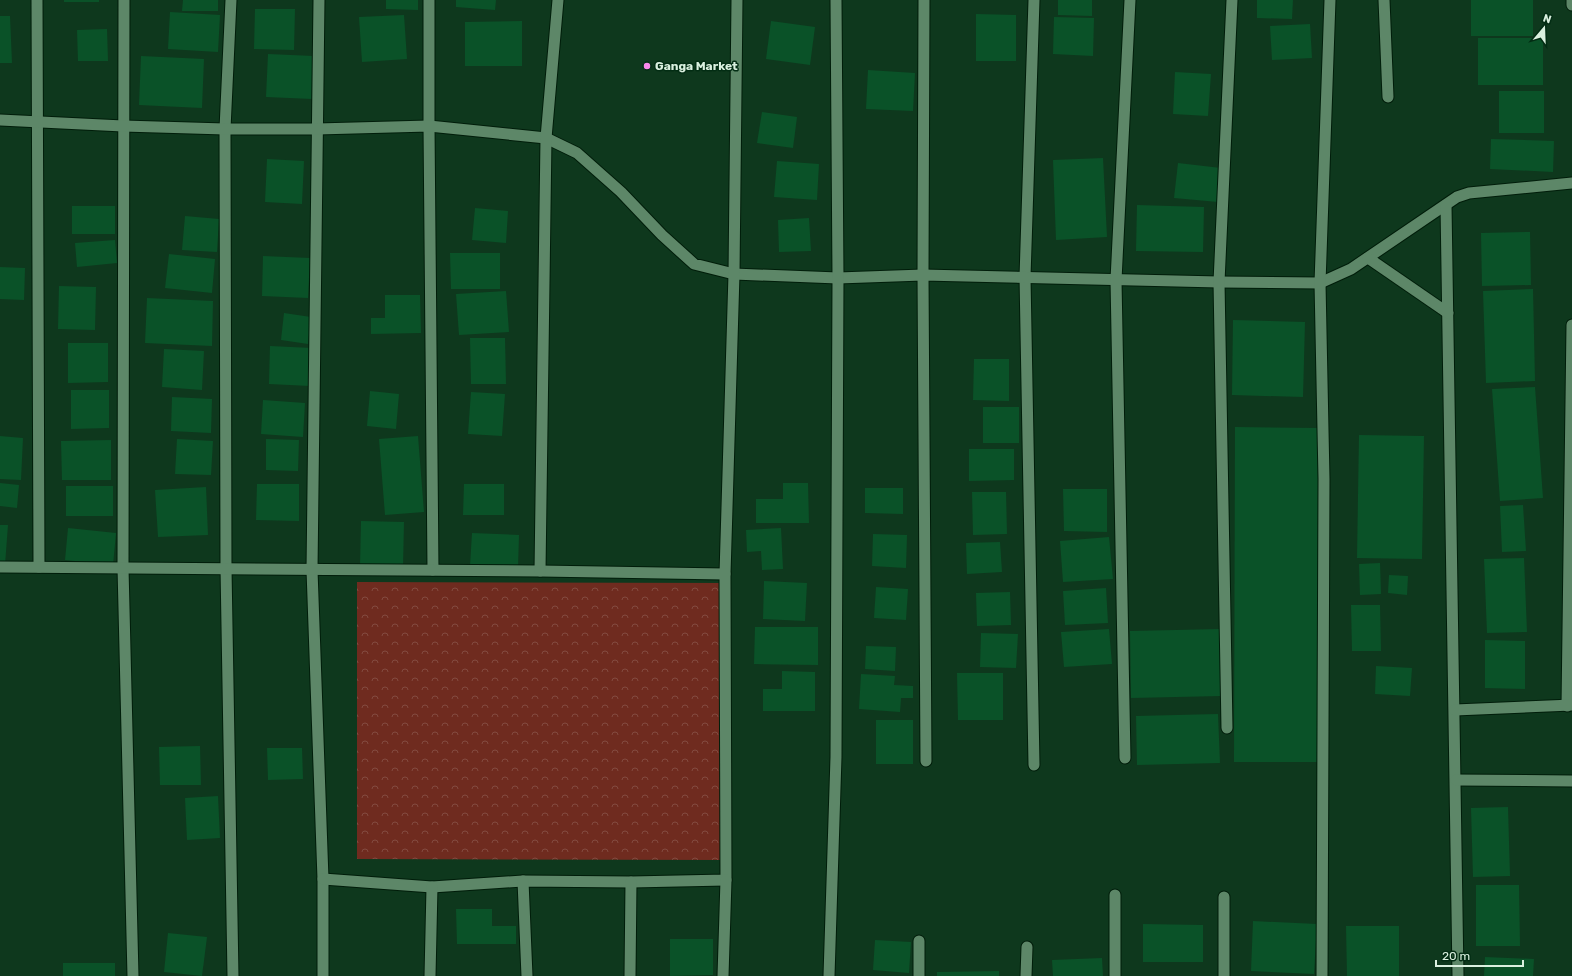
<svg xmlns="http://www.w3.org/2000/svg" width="1572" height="976" font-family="Rubik,sans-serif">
<defs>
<pattern id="forest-crowns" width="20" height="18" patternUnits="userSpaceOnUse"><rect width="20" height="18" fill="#6f2b1f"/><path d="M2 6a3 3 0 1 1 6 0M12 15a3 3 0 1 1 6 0" fill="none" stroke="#834a3f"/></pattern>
</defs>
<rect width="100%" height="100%" fill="#0e381d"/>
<polygon fill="url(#forest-crowns)" points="357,582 731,583 731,860 357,859"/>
<g fill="#0a5228">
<rect x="64" y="0" width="35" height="2"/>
<polygon points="183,0 218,0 218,11 182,11"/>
<polygon points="386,0 418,0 418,10 386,9"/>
<polygon points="456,0 496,0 495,10 456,7"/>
<polygon points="1058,0 1092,0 1092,16 1058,15"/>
<polygon points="1257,0 1293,0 1292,19 1257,18"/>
<rect x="1471" y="0" width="62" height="36"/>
<polygon points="255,9 295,9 294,50 254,49"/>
<polygon points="170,12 220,15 218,52 168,49"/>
<polygon points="976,14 1016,15 1016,61 976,61"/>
<polygon points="404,15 407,59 362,62 359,17"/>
<polygon points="0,16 10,16 12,63 0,63"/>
<polygon points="1054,17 1094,18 1093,56 1053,54"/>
<polygon points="522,21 522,66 465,66 465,22"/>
<polygon points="771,21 815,27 810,65 766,59"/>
<polygon points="1310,24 1312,58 1272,60 1270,26"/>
<polygon points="107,29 108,61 78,61 77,30"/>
<rect x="1478" y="38" width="65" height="47"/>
<polygon points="268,54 314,56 312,99 266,97"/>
<polygon points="141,56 204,59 202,108 139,105"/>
<polygon points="868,70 915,73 913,111 866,109"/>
<polygon points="1175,72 1211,74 1208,116 1173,114"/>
<rect x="1499" y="91" width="45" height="42"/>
<polygon points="762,112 797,117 793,148 757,143"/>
<polygon points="1491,139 1554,141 1553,172 1490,169"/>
<polygon points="1103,158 1107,237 1056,240 1053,160"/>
<polygon points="267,159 304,161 302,204 265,202"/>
<polygon points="777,161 819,164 817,200 774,197"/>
<polygon points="1178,163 1221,168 1218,202 1174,198"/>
<polygon points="1137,205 1204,207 1203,252 1136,251"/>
<rect x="72" y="206" width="43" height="28"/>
<polygon points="475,208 508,211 506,243 472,240"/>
<polygon points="185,216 219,219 217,252 182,250"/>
<polygon points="809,218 811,251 779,252 778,220"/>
<polygon points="1530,232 1531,285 1482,286 1481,233"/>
<polygon points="115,240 117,263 77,267 75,243"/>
<polygon points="450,253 500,253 500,289 451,289"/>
<polygon points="169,254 215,259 212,293 165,288"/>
<polygon points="263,256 310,258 308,298 262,296"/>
<polygon points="0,267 25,268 24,300 0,299"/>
<polygon points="59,286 96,287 95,330 58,329"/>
<polygon points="1533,289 1535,381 1486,383 1483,291"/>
<polygon points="506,291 509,332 459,335 456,294"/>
<polygon points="385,295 420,295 421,333 371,334 371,318 385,318"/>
<polygon points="147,298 213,301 212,346 145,343"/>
<polygon points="284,313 311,317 308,344 281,340"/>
<polygon points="1233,320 1305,322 1303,397 1232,395"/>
<polygon points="470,338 505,338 506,384 471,384"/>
<polygon points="68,343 108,343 108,382 68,383"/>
<polygon points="270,346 312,348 310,386 269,384"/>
<polygon points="164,349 204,351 202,390 162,387"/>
<polygon points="974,359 1009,359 1009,401 973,400"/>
<polygon points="1535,387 1543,498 1500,501 1492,389"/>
<polygon points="71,390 109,390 109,428 71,429"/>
<polygon points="370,391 399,394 396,429 367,426"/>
<polygon points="471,392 505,394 502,436 468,434"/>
<polygon points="172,397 212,399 211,433 171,431"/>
<polygon points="263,400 305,403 303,437 261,434"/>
<rect x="983" y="407" width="36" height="36"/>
<polygon points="1235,427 1318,428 1318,762 1234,762"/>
<polygon points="1359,435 1424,436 1422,559 1357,558"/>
<polygon points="0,436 23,438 21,480 0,479"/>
<polygon points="418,436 424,512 385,515 379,439"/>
<polygon points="177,439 213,441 211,475 175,474"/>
<polygon points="266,439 299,440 298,471 266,470"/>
<polygon points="111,440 111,480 62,480 61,441"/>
<polygon points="969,449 1014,449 1014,480 969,481"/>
<polygon points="0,483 19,485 17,508 0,506"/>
<polygon points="783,483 808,483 809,523 756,523 756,499 783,499"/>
<polygon points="257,484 299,484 299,521 256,520"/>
<polygon points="464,484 504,484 504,515 463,515"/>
<rect x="66" y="486" width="47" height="30"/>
<polygon points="206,487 208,535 158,537 155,490"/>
<polygon points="865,488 903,488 903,514 865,513"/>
<polygon points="1063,489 1107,489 1107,532 1064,531"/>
<polygon points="972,492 1006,492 1007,534 973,535"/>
<polygon points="1523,505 1526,551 1502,552 1500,506"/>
<polygon points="361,521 404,522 403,568 360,567"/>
<polygon points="0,525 8,525 5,565 0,565"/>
<polygon points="68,528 116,533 113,565 65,560"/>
<polygon points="781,528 783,569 762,570 761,551 747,552 746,530"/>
<polygon points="472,533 519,535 518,568 470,566"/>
<polygon points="873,534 907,535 906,568 872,566"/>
<polygon points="1109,537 1113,579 1063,582 1060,541"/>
<polygon points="1000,542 1002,572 967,574 966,543"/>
<polygon points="1524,558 1527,632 1487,633 1484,559"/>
<polygon points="1380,563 1381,594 1360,595 1359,564"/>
<polygon points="1389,575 1408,576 1407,595 1388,593"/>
<polygon points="764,581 807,583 805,621 763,619"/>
<polygon points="876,587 908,589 906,620 874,618"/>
<polygon points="1106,588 1108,623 1065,625 1063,591"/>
<polygon points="1010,592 1011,625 977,626 976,593"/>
<polygon points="1351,605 1380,605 1381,651 1352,651"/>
<polygon points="755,627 818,627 818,665 754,664"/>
<polygon points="1109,629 1112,664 1064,667 1061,632"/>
<polygon points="1221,629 1222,696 1131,698 1130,631"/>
<polygon points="981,633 1018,634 1016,668 980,667"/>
<polygon points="1485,640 1525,641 1525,689 1485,688"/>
<polygon points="866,646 896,647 895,671 865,669"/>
<polygon points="1376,666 1412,668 1410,696 1375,694"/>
<polygon points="782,671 815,672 815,711 763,711 763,689 782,689"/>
<polygon points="957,673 1003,673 1003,720 958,720"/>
<polygon points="861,674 895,676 894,685 913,686 913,698 901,698 900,712 859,709"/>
<polygon points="1218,714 1220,763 1137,765 1136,716"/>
<rect x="876" y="720" width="37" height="44"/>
<polygon points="200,746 201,785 160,785 159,747"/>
<polygon points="267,748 302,748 303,779 268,780"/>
<polygon points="218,796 220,838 187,840 185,798"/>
<polygon points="1508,807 1510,876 1473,877 1471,808"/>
<polygon points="1476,885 1519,885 1520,946 1476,946"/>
<polygon points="456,909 492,909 492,926 516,926 516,944 457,944"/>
<polygon points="1253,921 1317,924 1314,974 1251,971"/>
<polygon points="1143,924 1203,925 1203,962 1143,962"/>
<polygon points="1346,926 1399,926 1399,976 1347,976"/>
<polygon points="168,933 207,937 202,976 164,972"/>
<polygon points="670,939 713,939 713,975 670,976"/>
<polygon points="875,940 911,942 909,973 873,970"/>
<polygon points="1485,957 1534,959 1533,976 1484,976"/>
<polygon points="1102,958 1103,976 1053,976 1052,960"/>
<rect x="63" y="963" width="52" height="13"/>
<polygon points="999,971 999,976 937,976 937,972"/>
</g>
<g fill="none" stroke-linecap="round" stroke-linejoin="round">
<defs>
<polyline id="service" points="1384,0 1388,97"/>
<g id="minor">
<polyline points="37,0 39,567"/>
<polyline points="124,0 123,568 133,976"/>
<polyline points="231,0 225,129 226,568 233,976"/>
<polyline points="319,0 312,570 323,879 323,976"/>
<polyline points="429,0 429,126 433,570"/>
<polyline points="924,0 923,275 926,761"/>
<polyline points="1034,0 1025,277 1034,765"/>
<polyline points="1572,0 1572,5"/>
<polyline points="0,120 123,126 225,129 317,129 429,126 546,138 577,153 621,192 662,235 694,264 734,274 838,278 923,275 1219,282 1320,283 1351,269 1457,197 1469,193 1572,183"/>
<polyline points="1446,205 1458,976"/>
<polyline points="1368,258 1448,313"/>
<polyline points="0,567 540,571 725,574"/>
<polyline points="540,571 546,138 558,0"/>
<polyline points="1567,706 1572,325"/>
<polyline points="1455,710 1572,705"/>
<polyline points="1227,728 1219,282 1232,0"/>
<polyline points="1125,758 1116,280 1130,0"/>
<polyline points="1456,780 1572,781"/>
<polyline points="323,879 432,887 523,881 631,882 726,880 725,574 734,274 737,0"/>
<polyline points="523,881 527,976"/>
<polyline points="1115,895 1115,976"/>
<polyline points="430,976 432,887"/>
<polyline points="630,976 631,882"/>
<polyline points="723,976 726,880"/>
<polyline points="829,976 836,757 838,278 836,0"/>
<polyline points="919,976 919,941"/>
<polyline points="1026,976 1027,947"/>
<polyline points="1224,976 1224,897"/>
<polyline points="1322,976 1324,479 1320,283 1330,0"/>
</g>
</defs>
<use href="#service" stroke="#001d0a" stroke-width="13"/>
<use href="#minor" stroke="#001d0a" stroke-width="13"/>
<use href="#service" stroke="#5d8768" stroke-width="11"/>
<use href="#minor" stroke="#5d8768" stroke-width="11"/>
</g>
<circle fill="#f888ea" stroke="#032d14" stroke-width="1.5" cx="647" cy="66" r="4"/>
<g text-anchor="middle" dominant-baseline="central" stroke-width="3" stroke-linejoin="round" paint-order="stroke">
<g font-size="12" font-weight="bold" fill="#daf0df" stroke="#032d14" text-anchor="start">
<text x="655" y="66">Ganga Market</text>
</g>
</g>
<g transform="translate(1544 28) rotate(19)" stroke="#032d14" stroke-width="3" paint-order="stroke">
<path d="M0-3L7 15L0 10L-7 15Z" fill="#daf0df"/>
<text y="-6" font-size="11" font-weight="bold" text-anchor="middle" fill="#daf0df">N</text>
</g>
<path d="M1436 960v6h87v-6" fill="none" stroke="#daf0df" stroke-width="2"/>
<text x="1442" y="960" font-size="12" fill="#daf0df" stroke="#032d14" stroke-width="3" paint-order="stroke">20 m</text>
</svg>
